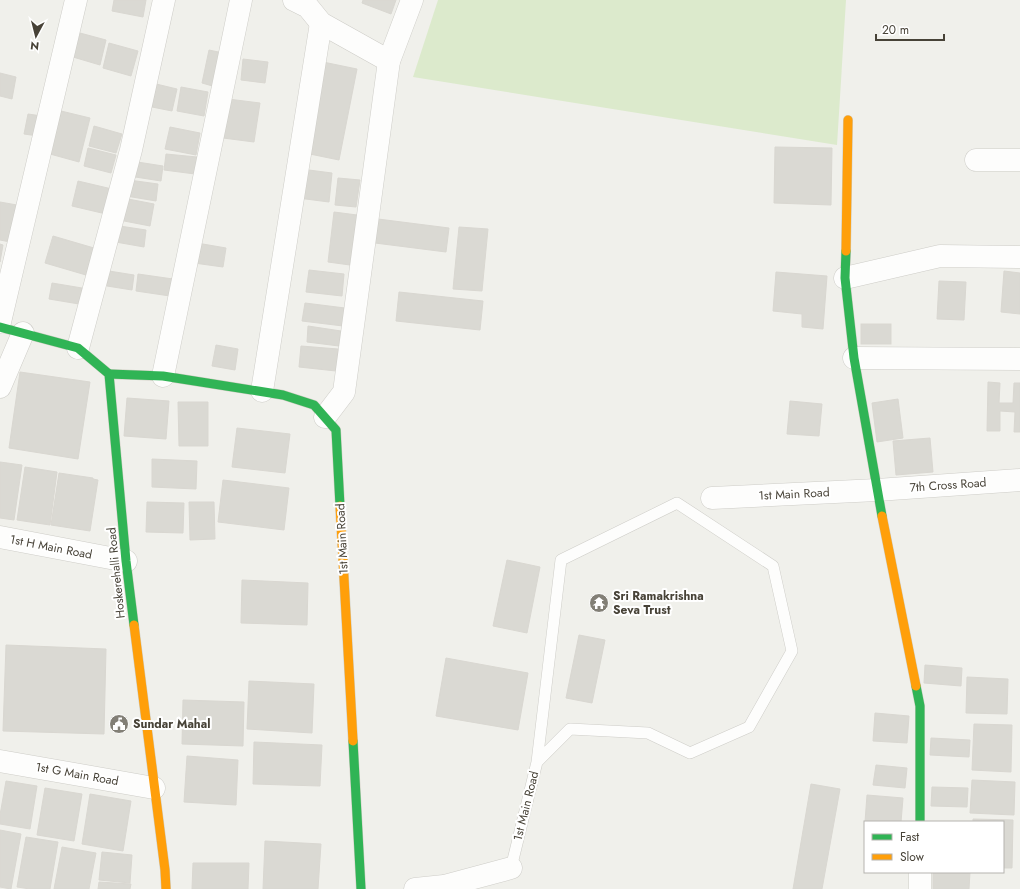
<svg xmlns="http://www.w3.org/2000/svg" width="1020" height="889" font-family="Jost,sans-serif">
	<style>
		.green { fill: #dceacc }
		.building { fill: #dad9d3; stroke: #d9d7d1 }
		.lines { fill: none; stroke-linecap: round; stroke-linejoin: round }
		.lane-casing { stroke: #cecdc8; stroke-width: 12 }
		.street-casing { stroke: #cecdc8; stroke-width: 23 }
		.fast-casing { stroke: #cfcdc2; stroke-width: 10 }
		.slow-casing { stroke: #cfcdc2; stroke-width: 10 }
		.lane { stroke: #fdfdfc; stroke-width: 11 }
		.street { stroke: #fdfdfc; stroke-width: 22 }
		.fast { stroke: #30b455; stroke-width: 9 }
		.slow { stroke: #ff9f0a; stroke-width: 9 }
		.labels { text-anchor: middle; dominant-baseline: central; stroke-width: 4; stroke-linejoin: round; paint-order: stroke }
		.street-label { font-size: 12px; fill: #474237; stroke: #fff }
		.poi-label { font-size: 12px; font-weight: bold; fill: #474237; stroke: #fff; text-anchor: start }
	</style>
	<rect width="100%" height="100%" fill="#f0f0eb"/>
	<polygon class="green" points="438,0 846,0 837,145 413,77"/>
	<g class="building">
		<polygon points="114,0 146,0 143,17 112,11"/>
		<polygon points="363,0 396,0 391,14 362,3"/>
		<polygon points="80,33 106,40 100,65 73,57"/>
		<polygon points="109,43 138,51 131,76 103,68"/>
		<polygon points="209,50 223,53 216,87 202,83"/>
		<polygon points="243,59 268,62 265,83 241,80"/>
		<polygon points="323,62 357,69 339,160 305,153"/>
		<polygon points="0,73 16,77 12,99 0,96"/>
		<polygon points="152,83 177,89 172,111 147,106"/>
		<polygon points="181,87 208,92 204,116 177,111"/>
		<polygon points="228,99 260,103 254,142 223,138"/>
		<polygon points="61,111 90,118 79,162 50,154"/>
		<polygon points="28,114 42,116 38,136 24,134"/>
		<polygon points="94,126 122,134 116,153 89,146"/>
		<polygon points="170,127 200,133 196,155 165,149"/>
		<polygon points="775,147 832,148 831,205 774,203"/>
		<polygon points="88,148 116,155 111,173 84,166"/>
		<polygon points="166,154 197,157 195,174 164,170"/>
		<polygon points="131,161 163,166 161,181 129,176"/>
		<polygon points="301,169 332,173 329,202 298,198"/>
		<polygon points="338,178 360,180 356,207 335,205"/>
		<polygon points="129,180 158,184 156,201 126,196"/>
		<polygon points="78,181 112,189 106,214 72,206"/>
		<polygon points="123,198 154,204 150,226 119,220"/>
		<polygon points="0,202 17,205 10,242 0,240"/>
		<polygon points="334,212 357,215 350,265 328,262"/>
		<polygon points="378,219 449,228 446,252 375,243"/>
		<polygon points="113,225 146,230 144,247 110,241"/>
		<polygon points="459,227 488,229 482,291 453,289"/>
		<polygon points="53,236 94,248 86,275 45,263"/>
		<polygon points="197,243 226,248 223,267 194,263"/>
		<polygon points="0,244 3,245 0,262"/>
		<polygon points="309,270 344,274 342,296 306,292"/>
		<polygon points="109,271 134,275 132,290 107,286"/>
		<polygon points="1004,271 1020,273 1020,314 1001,312"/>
		<polygon points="776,272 827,276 823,329 802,327 802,314 773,311"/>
		<polygon points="138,274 173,279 170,296 136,291"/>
		<polygon points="939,281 966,282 964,320 937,319"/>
		<polygon points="52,283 82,288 79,304 49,299"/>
		<polygon points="399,292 483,301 480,330 396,321"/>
		<polygon points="305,303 345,308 343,326 302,321"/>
		<rect x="861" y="324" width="30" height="20"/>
		<polygon points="308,326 341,331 339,346 307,342"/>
		<polygon points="216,345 238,349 235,370 212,366"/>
		<polygon points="301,346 338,349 336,371 299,367"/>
		<polygon points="20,372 90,382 78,459 9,448"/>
		<polygon points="988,382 1000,383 999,403 1013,403 1014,383 1020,383 1020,432 1014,432 1015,412 1000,411 1000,431 987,431"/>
		<polygon points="127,398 169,401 166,439 124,436"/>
		<polygon points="898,399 903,438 877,442 872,403"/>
		<polygon points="790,401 822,404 819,436 787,434"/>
		<polygon points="178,402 208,402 208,446 179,446"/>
		<polygon points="237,428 290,434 285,473 232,467"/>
		<polygon points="930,438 933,472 896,475 893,441"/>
		<polygon points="152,459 197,461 196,489 152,487"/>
		<polygon points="0,462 22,465 14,520 0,518"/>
		<polygon points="25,467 57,472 50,525 17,520"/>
		<polygon points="59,473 93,478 93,479 98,480 90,531 51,525"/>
		<polygon points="223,480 289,488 284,530 218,522"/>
		<polygon points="147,502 184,503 183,533 146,532"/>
		<polygon points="189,502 214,502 215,539 190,540"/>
		<polygon points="507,560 540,567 527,633 493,626"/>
		<polygon points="242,580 308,583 307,625 241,623"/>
		<polygon points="579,635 605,640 592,703 566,698"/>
		<polygon points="6,645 106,649 104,734 3,731"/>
		<polygon points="446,658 528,673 518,730 436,716"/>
		<polygon points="925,665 962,668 961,686 924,683"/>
		<polygon points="967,677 1008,679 1007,714 966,713"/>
		<polygon points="249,681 314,684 312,733 247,729"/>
		<polygon points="183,700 244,702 243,746 182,744"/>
		<polygon points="875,713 909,716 907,743 873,741"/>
		<polygon points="974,724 1012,725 1011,772 972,770"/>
		<polygon points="931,738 970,740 969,757 930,755"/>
		<polygon points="254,742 322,745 320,786 253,784"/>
		<polygon points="187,756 238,760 236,805 184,802"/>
		<polygon points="876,765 907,768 905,788 873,785"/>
		<polygon points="972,780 1015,782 1014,815 970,813"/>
		<polygon points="6,781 37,786 30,829 0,824 0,815"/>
		<polygon points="811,784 840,789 822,889 793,889"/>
		<polygon points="932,787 968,788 967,807 931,806"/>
		<polygon points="45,788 82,794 74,841 37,835"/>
		<polygon points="90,794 131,801 123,851 82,844"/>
		<polygon points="867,795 903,798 901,822 865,822"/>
		<polygon points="973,819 1013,820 1012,868 1003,868 1003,822 973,822"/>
		<polygon points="0,830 21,834 11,889 0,887"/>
		<polygon points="26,837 58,842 50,889 30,889 17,887"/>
		<polygon points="265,841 321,844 318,889 263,889"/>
		<polygon points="62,847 96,853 89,889 54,889"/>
		<polygon points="102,852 132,855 130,883 99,880"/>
		<polygon points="193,863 249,863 248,889 192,889"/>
		<polygon points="933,872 970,872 969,889 933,889"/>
		<polygon points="99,882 131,884 130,889 98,889"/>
	</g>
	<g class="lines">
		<defs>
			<polyline id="lane" points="511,868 537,762 561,560 677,503 773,566 792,651 749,727 690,753 648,733 570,729 537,762"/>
			<g id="street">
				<polyline points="294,0 308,7 321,23 389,61"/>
				<polyline points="976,160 1020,160"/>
				<polyline points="845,278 940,256 1020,257"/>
				<polyline points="0,322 76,0"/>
				<polyline points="78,348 131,150 164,0"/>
				<polyline points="854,358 1020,359"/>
				<polyline points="163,376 241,0"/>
				<polyline points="0,387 23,333"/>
				<polyline points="262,391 321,23"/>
				<polyline points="325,417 344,392 389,61 412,0"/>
				<polyline points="712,498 877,490 1020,480"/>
				<polyline points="0,537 126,561"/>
				<polyline points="0,761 154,788"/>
				<polyline points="920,872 920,889"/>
				<polyline points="415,889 444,886 511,868"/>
			</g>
			<g id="fast">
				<polyline points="846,251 845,278 854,358 882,516"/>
				<polyline points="0,327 78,348 109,374 126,561 134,625"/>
				<polyline points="109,374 163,376 283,395 314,405 336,430 340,506"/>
				<polyline points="916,686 920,706 920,822"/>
				<polyline points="353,741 361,889"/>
			</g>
			<g id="slow">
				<polyline points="846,251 848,120"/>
				<polyline points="340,506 353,741"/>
				<polyline points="882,516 916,686"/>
				<polyline points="134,625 165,870 166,889"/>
			</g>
		</defs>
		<use href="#lane" class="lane-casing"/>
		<use href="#street" class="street-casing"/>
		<use href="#fast" class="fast-casing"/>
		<use href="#slow" class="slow-casing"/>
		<use href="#lane" class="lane"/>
		<use href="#street" class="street"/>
		<use href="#fast" class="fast"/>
		<use href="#slow" class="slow"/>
	</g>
	<defs>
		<symbol id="temple-disc" viewBox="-11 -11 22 22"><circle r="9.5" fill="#827f76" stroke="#fff"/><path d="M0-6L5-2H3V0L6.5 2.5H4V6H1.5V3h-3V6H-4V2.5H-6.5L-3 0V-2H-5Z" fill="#fff"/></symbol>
		<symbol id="civic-disc" viewBox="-11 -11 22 22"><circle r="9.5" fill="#827f76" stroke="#fff"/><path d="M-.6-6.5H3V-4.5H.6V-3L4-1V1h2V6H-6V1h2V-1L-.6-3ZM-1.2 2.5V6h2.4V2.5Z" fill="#fff"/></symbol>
	</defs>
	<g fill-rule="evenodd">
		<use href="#temple-disc" x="588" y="592" width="22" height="22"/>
		<use href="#civic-disc" x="108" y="713" width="22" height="22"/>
	</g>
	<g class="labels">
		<g class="street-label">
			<text transform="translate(948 485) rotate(-4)">7th Cross Road</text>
			<text transform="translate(794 494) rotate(-3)">1st Main Road</text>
			<text transform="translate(342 539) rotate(-93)">1st Main Road</text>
			<text transform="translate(51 547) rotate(11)">1st H Main Road</text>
			<text transform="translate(116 573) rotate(-96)">Hoskerehalli Road</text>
			<text transform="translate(77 774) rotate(10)">1st G Main Road</text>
			<text transform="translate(526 806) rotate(-76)">1st Main Road</text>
		</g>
		<g class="poi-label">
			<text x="613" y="596">Sri Ramakrishna<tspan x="613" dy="14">Seva Trust</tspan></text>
			<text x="133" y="724">Sundar Mahal</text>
		</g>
	</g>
	<rect x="864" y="821" width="140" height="52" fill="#ffffff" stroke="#b5b3af"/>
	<rect x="872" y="834" width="20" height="6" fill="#30b455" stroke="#b5b3af"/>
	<text x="900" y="841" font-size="12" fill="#474237">Fast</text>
	<rect x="872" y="854" width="20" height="6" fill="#ff9f0a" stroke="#b5b3af"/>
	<text x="900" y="861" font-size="12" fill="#474237">Slow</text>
	<g transform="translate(36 36) rotate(187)" stroke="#ffffff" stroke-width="3" paint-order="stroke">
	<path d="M0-3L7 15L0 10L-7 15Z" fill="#474237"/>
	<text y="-6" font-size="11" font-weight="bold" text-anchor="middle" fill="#474237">N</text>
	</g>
	<path d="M876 34v6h68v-6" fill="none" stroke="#474237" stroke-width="2"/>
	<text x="882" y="34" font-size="12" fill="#474237" stroke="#ffffff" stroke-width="3" paint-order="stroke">20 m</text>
</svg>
